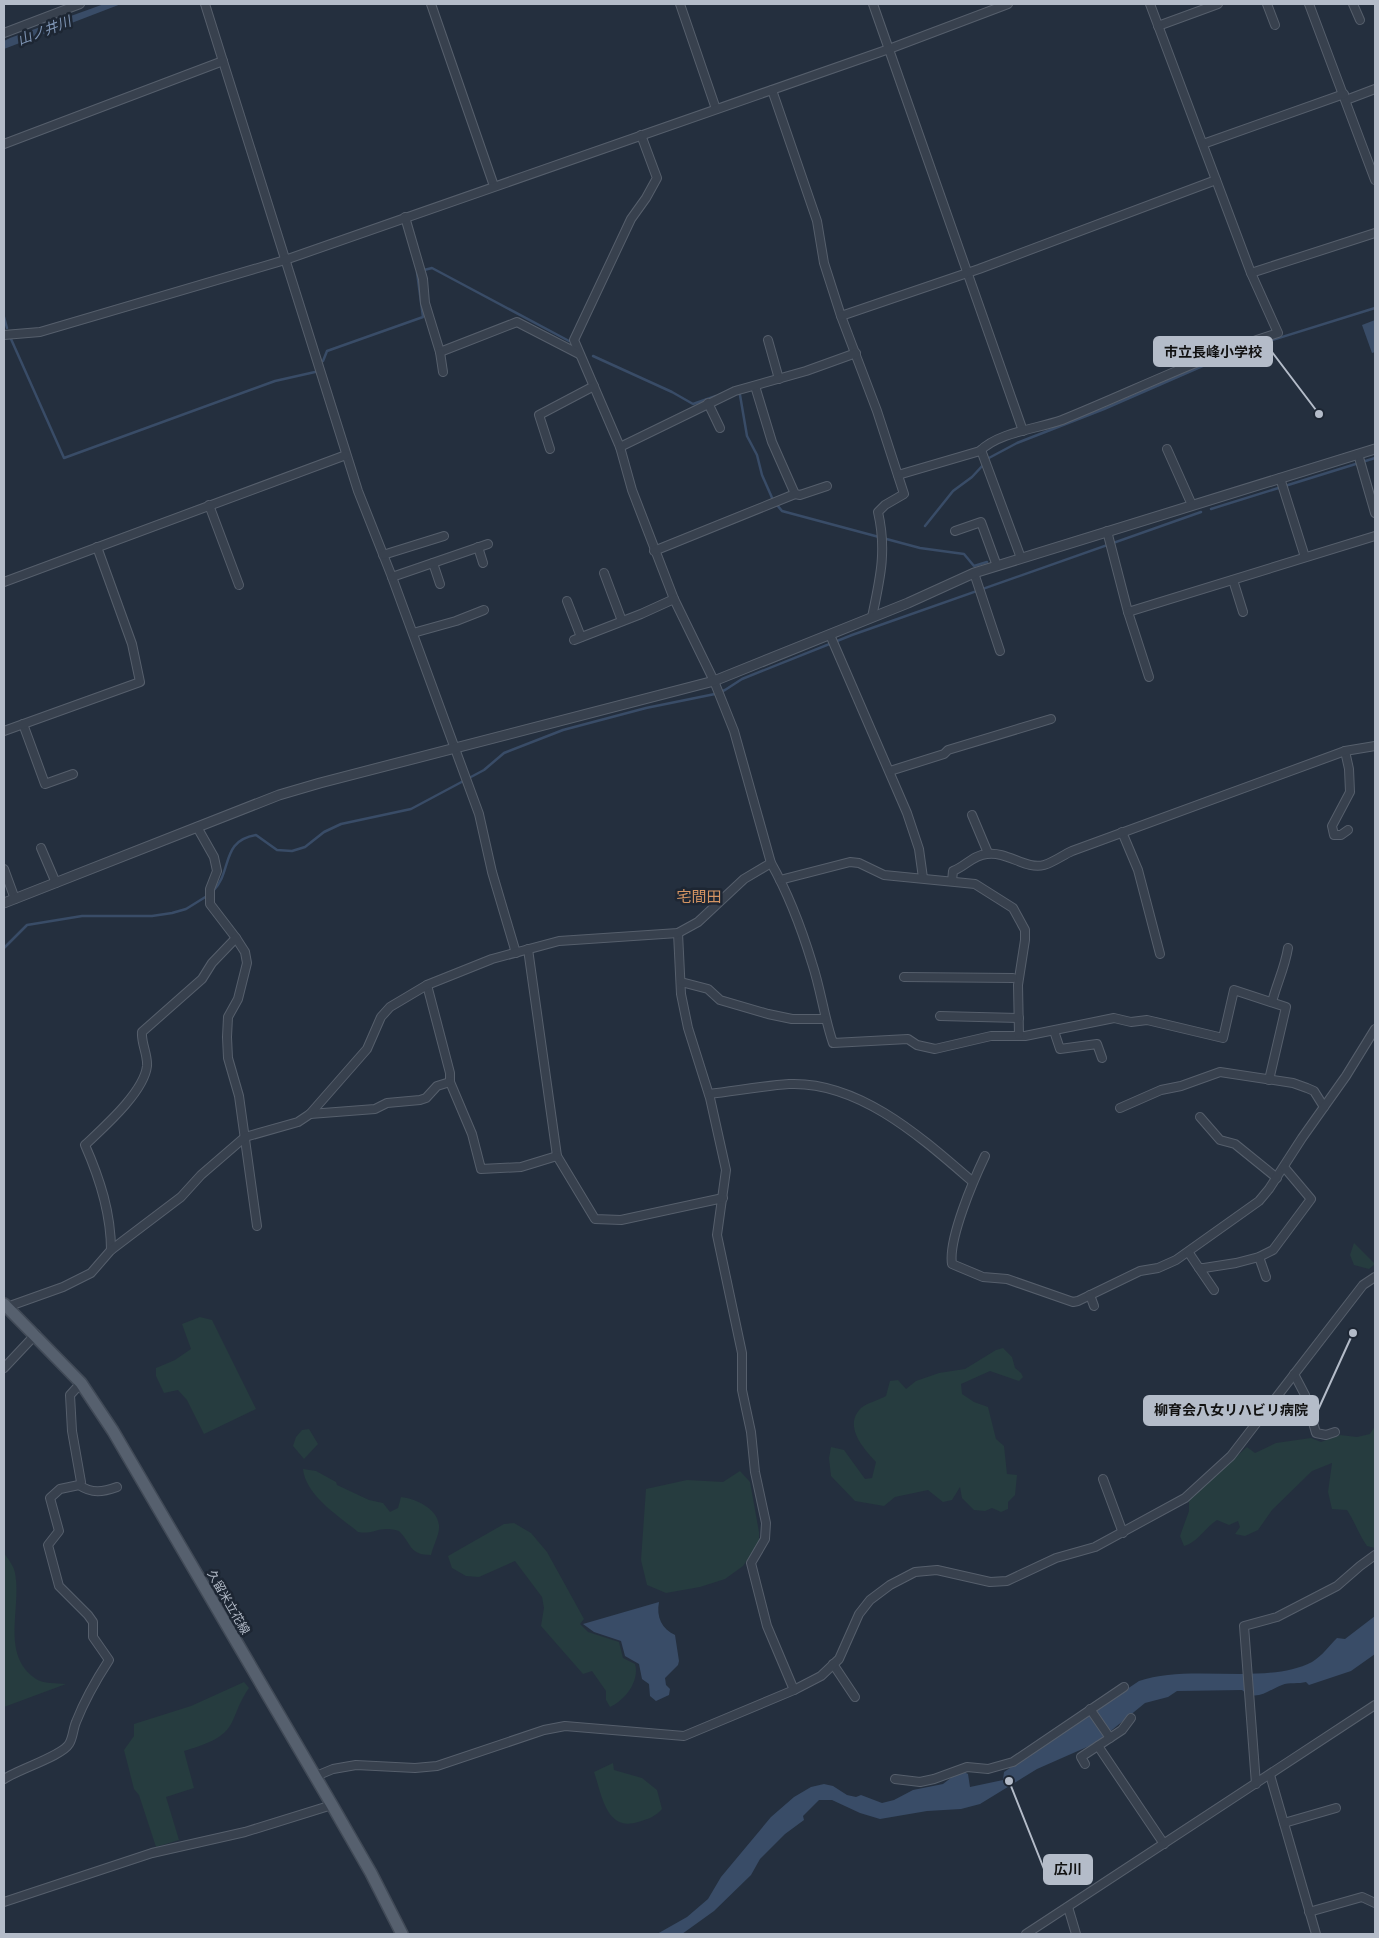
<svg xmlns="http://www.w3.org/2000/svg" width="1379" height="1938" font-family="'Noto Sans','Noto Sans JP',sans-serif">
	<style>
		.green { fill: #263c3f }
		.water { fill: #394c67 }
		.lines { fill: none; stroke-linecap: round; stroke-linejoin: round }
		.stream { stroke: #394c67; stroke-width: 2.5 }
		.minor-casing { stroke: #565f6c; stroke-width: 10 }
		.tertiary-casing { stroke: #565f6c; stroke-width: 11 }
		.primary-casing { stroke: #414a57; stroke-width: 14 }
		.minor { stroke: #38414e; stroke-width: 8 }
		.tertiary { stroke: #38414e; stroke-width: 9 }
		.primary { stroke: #56606e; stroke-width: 11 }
		.labels { text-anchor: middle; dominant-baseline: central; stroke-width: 5; stroke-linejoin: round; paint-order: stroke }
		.street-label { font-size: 12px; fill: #b4bcc9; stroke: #1d2633 }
		.water-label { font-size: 14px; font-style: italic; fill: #7c92b1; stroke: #1d2633 }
		.quarter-label { font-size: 15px; fill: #d59563; stroke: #1d2633 }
		.leader { fill: none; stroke: #b4bcc9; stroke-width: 2 }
		.callout-dot { fill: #b4bcc9; stroke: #1d2633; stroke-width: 2 }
		.callout { fill: #b4bcc9; stroke: #b4bcc9; stroke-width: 2 }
		.callout-label { font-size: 14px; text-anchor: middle; font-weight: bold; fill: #111 }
	</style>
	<rect width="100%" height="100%" fill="#242f3e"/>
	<g class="green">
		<polygon points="1354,1243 1375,1264 1369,1269 1354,1265 1350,1255"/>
		<polygon points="200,1317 212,1320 256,1409 204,1434 187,1400 178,1390 164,1393 156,1376 156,1368 175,1360 191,1349 182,1324"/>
		<path d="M1003 1348 1012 1357 1015 1368 1021 1373 1023 1377 1019 1381 990 1371 961 1384 962 1394 974 1402 988 1407 996 1439 1004 1446 1007 1474 1017 1475 1015 1495 1008 1502V1509L1001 1512 992 1508 985 1511 974 1510 962 1498 960 1487 952 1500 943 1502 928 1490 895 1497 884 1506 855 1501 831 1476 829 1458 831 1447 844 1450 865 1479 872 1478 876 1462C863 1448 843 1426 861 1408 867 1403 879 1400 886 1396L890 1381 898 1380 906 1389 916 1381 939 1373 965 1369 996 1350Z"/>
		<path d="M1375 1426V1548L1367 1546C1359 1535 1355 1522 1347 1510L1332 1509 1328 1492 1332 1463 1312 1471 1272 1510 1258 1530 1245 1536 1235 1534 1240 1527 1238 1521 1229 1525 1217 1520C1205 1528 1198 1542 1184 1546L1180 1536 1189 1511V1499L1247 1447 1255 1453 1276 1443 1311 1438 1321 1442 1340 1435 1357 1437 1370 1434Z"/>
		<polygon points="309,1429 318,1444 304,1459 293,1446 296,1437 302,1430"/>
		<path d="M303 1469 316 1471 336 1482 337 1485 369 1500 383 1503 390 1512 398 1508 401 1497C416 1499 437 1508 439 1525 440 1534 433 1546 431 1555 409 1555 412 1544 399 1531 378 1525 376 1535 358 1532 339 1516 306 1496 303 1469Z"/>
		<polygon points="740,1471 750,1482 759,1532 759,1543 743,1566 725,1579 700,1587 666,1593 647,1585 641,1560 646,1489 687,1480 723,1482"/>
		<path d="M514 1523 531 1533 547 1552 584 1619 580 1624 588 1632 619 1642 623 1658 635 1664C640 1681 625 1700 610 1707L606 1700V1691L592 1671 583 1674 541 1626 544 1608 542 1597 515 1561 479 1577 466 1576 452 1568 448 1556 504 1524Z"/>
		<path d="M4 1553C8 1559 14 1566 15 1573 22 1609 0 1654 36 1679 43 1684 57 1683 66 1684L4 1707Z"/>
		<path d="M244 1682 249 1688C240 1701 239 1707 233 1720 225 1740 202 1745 184 1751L194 1788 166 1797 179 1840 156 1847 139 1795 134 1789 124 1750 134 1736V1724L191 1706Z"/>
		<path d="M613 1763 614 1770 642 1778 657 1790 662 1809C655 1817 648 1819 638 1822 606 1832 602 1795 594 1772Z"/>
	</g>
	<g class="water">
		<polygon points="104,4 121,4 4,49 4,41 10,38"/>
		<polygon points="1375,320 1375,352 1372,353 1362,325"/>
		<path d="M659 1602C656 1617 662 1629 675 1635L679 1661 678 1665 665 1678 666 1685 670 1689 669 1695 656 1701 650 1696 649 1684 642 1679 639 1664 625 1656 621 1641 594 1632 583 1624Z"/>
		<path d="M1375 1616V1654L1351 1671 1309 1685 1306 1682C1299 1684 1289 1682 1282 1685 1268 1690 1256 1703 1242 1690L1177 1691 1168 1697 1145 1703 1096 1743 1037 1769 980 1804 961 1809 927 1811 880 1819 860 1813 832 1800H819L803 1816 804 1820 785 1834 760 1859 751 1875 714 1911 682 1934H657L687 1917 708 1899 721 1877 771 1817 794 1797 811 1787 824 1784 833 1786 847 1795 856 1797 861 1795 882 1803 894 1800 913 1790 943 1784 952 1777 964 1772 968 1774 970 1787 1003 1780 1004 1772 1139 1681C1189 1663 1265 1686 1312 1662 1322 1656 1329 1646 1337 1638L1345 1639Z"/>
	</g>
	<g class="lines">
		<g class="stream">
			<polyline points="424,270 432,268 569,341"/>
			<polyline points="4,317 7,328"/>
			<polyline points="11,339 64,458 275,381 315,372"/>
			<polyline points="1237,351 1375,308"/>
			<polyline points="593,356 672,392 693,404 716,396"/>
			<polyline points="323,361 327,351 423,317 417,272"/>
			<polyline points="740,395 747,436 757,455 762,475 773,500 782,511 920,548 964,554 974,566 987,562"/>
			<polyline points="987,459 1017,443 1104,409 1230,354"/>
			<polyline points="1211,509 1375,458"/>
			<polyline points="925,526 953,491 972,477 984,464"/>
			<path d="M213 891C233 871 220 841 256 835L277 850 292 851 305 847 324 832 341 824 411 809 484 770 504 753 563 730 646 708 715 694 725 690 742 679 852 635 1201 512"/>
			<polyline points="4,948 27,925 82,916 152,916 172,913 186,909 207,896"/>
		</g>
		<defs>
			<g id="minor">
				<polyline points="205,4 358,491 392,577 479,814 492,872 516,953"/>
				<polyline points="431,4 494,186"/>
				<polyline points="680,4 716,109"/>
				<polyline points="873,4 1023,431"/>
				<polyline points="1267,4 1275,25"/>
				<polyline points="1309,4 1375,180"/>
				<polyline points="1353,4 1360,20"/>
				<polyline points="1158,26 1218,4"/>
				<polyline points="4,33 80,4"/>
				<path d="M772 90 817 221 824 263 841 316 877 411 904 494 885 505 878 512C887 551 880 579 872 617"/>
				<polyline points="1346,100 1375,89"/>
				<path d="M641 135 657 178 646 198 631 219 574 340 620 447 632 490 674 599 714 681 734 731 771 863C788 893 802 930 812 963 821 990 824 1017 833 1043L908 1039 917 1045 935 1049 991 1036H1025L1114 1018 1131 1022 1147 1020 1223 1038 1234 990 1286 1007 1269 1080"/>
				<polyline points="4,144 223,61"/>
				<polyline points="1203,144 1344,94"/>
				<polyline points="405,217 423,279 425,303 440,352 517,322 579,354"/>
				<polyline points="1251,273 1375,233"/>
				<polyline points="841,316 979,269 1216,180"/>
				<polyline points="4,335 40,332 285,260 889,49 1008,4"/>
				<polyline points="768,340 779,379"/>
				<polyline points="440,352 443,372"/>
				<polyline points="755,386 772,442 795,494 800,495 827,486"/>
				<polyline points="708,403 720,428"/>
				<polyline points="620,447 735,391 806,371 856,353"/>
				<polyline points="550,449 539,415 594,386"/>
				<polyline points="1167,449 1192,505"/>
				<polyline points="981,450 1021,558"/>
				<polyline points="1358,454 1375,513"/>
				<path d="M898 475 980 451C999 432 1037 429 1062 420 1134 391 1203 356 1278 333L1251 273 1150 4"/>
				<polyline points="1280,478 1305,557"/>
				<polyline points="209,505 239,585"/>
				<polyline points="955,531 981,522 997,566"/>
				<polyline points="1107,531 1128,612 1149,677"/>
				<polyline points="478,547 483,563"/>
				<polyline points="654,551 795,494"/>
				<polyline points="383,555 444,536"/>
				<polyline points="433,563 440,584"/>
				<polyline points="604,573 622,621"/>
				<polyline points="974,573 1000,651"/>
				<polyline points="392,577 488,544"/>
				<polyline points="1233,580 1243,612"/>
				<polyline points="4,582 346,455"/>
				<polyline points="567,601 581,637"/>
				<polyline points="1128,612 1375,536"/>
				<polyline points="413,633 456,621 484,610"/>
				<polyline points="830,635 907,813 919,849 923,878"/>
				<polyline points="574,640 641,614 674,599"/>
				<polyline points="23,724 45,784 73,774"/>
				<polyline points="4,731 140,682 132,644 97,547"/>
				<polyline points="1345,751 1349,769 1350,792 1332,826 1334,835 1341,835 1348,830"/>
				<polyline points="890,771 944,754 948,750 1051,719"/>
				<polyline points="972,815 988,853"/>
				<polyline points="197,827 214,857 217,871 210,889 210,904 236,938 245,952 247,963 238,999 228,1017 227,1037 228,1058 239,1096 257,1226"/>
				<polyline points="1122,832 1138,870 1160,954"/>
				<polyline points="41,848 56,883"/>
				<polyline points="4,869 15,899"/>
				<polyline points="780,880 850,862 859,863 884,875 975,884 1013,908 1025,930 1025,940 1018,985 1019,1035"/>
				<path d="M952 881 953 871C966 866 973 855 987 854 1007 851 1026 870 1044 865 1054 862 1063 855 1072 851L1345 751 1375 746"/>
				<polyline points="678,933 681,994 688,1028 710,1098 726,1170 717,1235 742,1353 742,1390 751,1432 755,1472 766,1523 765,1539 751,1563 767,1626 794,1690"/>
				<polyline points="528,949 557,1156 595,1219 621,1220 723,1198"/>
				<polyline points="904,977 1013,978"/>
				<polyline points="681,982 708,989 720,1000 768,1014 792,1019 825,1019"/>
				<polyline points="427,985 450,1073 450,1082 472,1134 481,1169 521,1167 557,1156"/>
				<path d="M1272 1002C1277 983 1285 967 1288 948"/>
				<polyline points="940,1016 1019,1018"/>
				<polyline points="1054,1031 1060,1049 1097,1044 1102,1058"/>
				<path d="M709 1094C735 1091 762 1086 789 1084 860 1081 923 1139 973 1182"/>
				<polyline points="1120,1108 1161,1090 1181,1086 1220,1072 1293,1083 1307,1088 1314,1091 1324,1107"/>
				<polyline points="310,1114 375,1109 387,1103 420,1100 426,1098 437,1086 450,1082"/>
				<polyline points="1200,1117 1220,1140 1235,1144 1277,1178"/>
				<path d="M985 1156C974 1179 948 1239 952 1264L983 1277 1007 1279 1073 1302 1078 1301 1140 1271 1158 1268 1176 1260 1259 1201 1269 1189 1302 1138 1346 1076 1375 1029"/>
				<path d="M111 1250C111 1213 100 1179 85 1145 104 1127 144 1092 147 1066 148 1055 141 1043 142 1032L202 979 212 963 236 938"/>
				<polyline points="1189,1253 1199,1268 1204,1268 1236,1263 1259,1257 1273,1250 1311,1199 1284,1167"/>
				<polyline points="1259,1257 1266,1277"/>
				<polyline points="1199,1268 1214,1290"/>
				<polyline points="1090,1295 1094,1306"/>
				<polyline points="7,1307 63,1287 91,1273 111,1250 181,1197 201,1175 245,1137 298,1122 310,1114 367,1049 381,1017 390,1007 427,985 492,959 559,941 678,933 698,922 744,879 771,863"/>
				<polyline points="4,1368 36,1334"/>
				<polyline points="1294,1374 1305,1395 1316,1433 1326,1435 1335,1432"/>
				<polyline points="1103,1479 1123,1533"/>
				<path d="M79 1485C92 1494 103 1492 117 1487"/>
				<polyline points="833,1664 855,1697"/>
				<polyline points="1090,1709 1110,1738"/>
				<polyline points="1098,1746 1164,1844"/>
				<polyline points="1085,1764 1081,1757 1122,1730 1131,1718"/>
				<polyline points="1270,1775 1316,1934"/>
				<polyline points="316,1776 333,1769 356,1765 415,1768 437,1766 544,1730 565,1726 684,1736 794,1690 821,1676 839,1659 859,1614 870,1600 890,1585 915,1572 937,1570 990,1582 1007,1581 1056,1558 1095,1547 1185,1498 1231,1456 1363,1285 1375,1277"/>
				<path d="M4 1779C19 1769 62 1756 69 1744 73 1738 73 1729 76 1722 85 1699 96 1680 109 1660L93 1637V1622L88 1615 59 1586 48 1545 59 1531 50 1498 60 1489 79 1485 81 1482 72 1431 70 1395 81 1383"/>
				<polyline points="895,1779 920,1782 934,1779 967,1767 988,1769 1013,1762 1124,1687"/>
				<polyline points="1256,1784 1244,1626 1277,1617 1337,1586 1360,1566 1375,1555"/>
				<polyline points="1284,1823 1336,1808"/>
				<polyline points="4,1902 152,1853 245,1832 332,1805"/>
				<polyline points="1068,1907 1076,1934"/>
				<polyline points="1309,1912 1362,1897 1375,1903"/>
				<polyline points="1026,1934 1375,1705"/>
			</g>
			<polyline id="tertiary" points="4,903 279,795 320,783 714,681 908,603 974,573 1375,449"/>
			<polyline id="primary" points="4,1304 81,1383 113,1431 332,1805 371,1873 402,1934"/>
		</defs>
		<use href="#minor" class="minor-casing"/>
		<use href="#tertiary" class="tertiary-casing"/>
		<use href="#primary" class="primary-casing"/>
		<use href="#minor" class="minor"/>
		<use href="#tertiary" class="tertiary"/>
		<use href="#primary" class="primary"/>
	</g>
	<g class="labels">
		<g class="street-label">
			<text transform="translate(229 1602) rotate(60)">久留米立花線</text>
		</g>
		<g class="water-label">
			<text transform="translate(44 30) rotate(-21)">山ノ井川</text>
		</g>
		<g class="quarter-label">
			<text x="699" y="896">宅間田</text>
		</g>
	</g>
	<path class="leader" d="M1319 414L1272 352M1353 1333L1318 1410M1009 1781L1044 1869"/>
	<g class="callout-dot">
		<circle cx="1319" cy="414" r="5"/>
		<circle cx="1353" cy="1333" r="5"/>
		<circle cx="1009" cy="1781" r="5"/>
	</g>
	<g class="callout">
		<rect x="1154" y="337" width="118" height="29" rx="5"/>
		<rect x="1144" y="1396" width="174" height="29" rx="5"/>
		<rect x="1044" y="1855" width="48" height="29" rx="5"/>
	</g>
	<g class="callout-label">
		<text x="1213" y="357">市立長峰小学校</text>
		<text x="1231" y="1415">柳育会八女リハビリ病院</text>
		<text x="1068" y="1874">広川</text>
	</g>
	<rect width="1379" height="1938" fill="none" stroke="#b4bcc9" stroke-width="10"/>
</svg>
